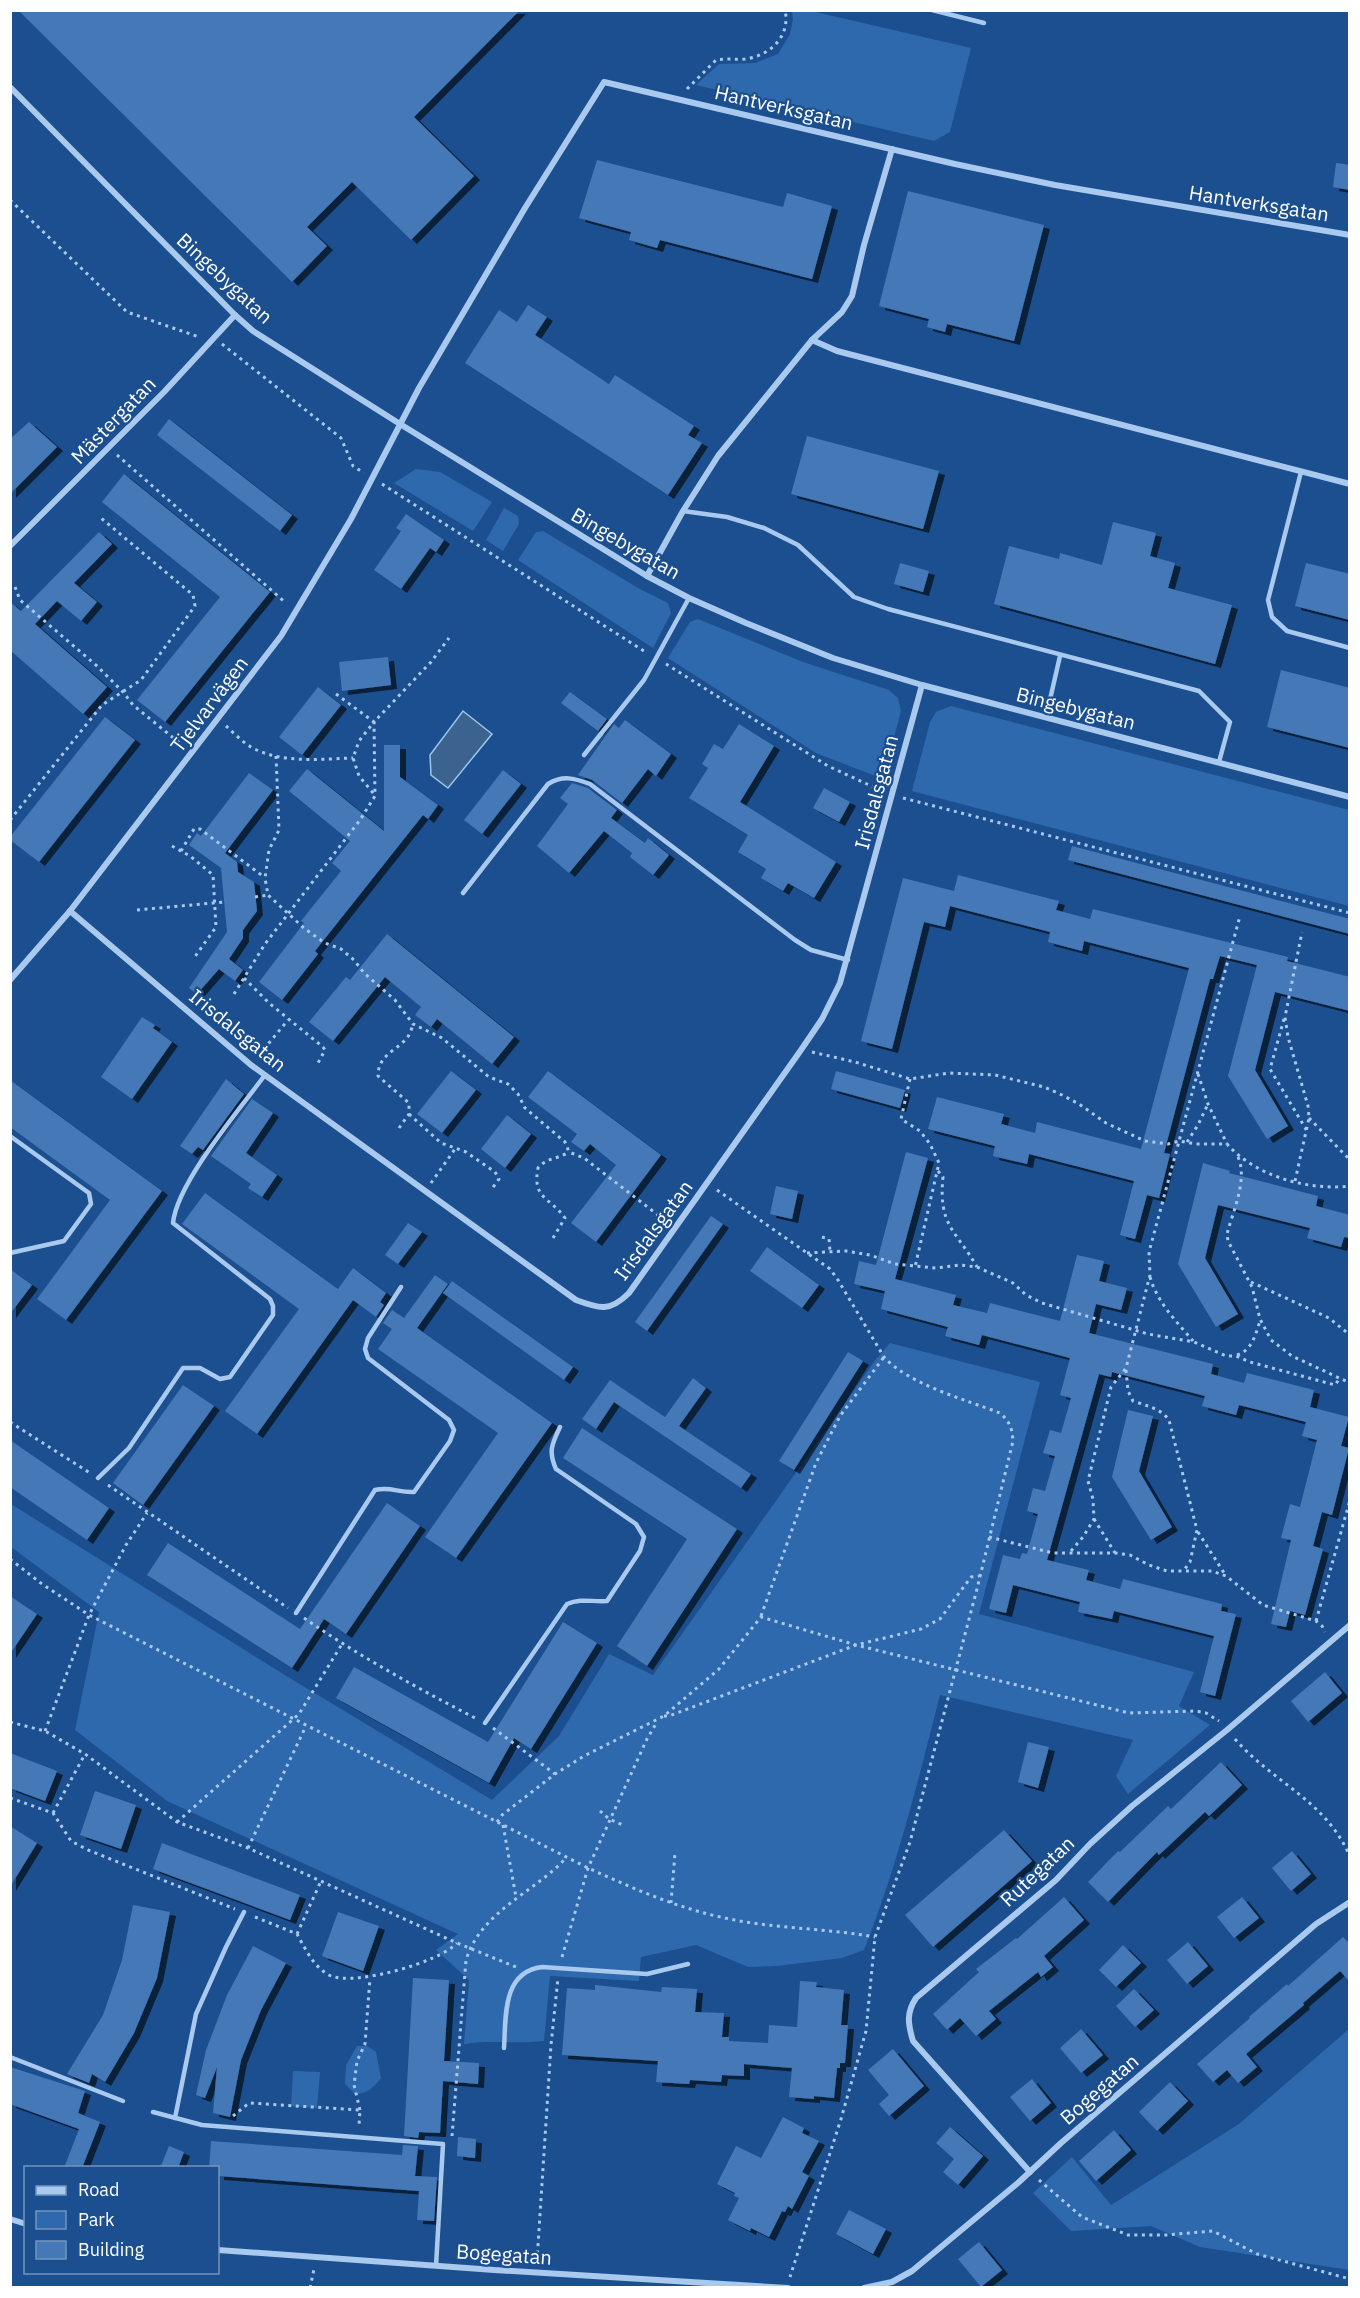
<svg xmlns="http://www.w3.org/2000/svg" width="1360" height="2298" font-family="'IBM Plex Sans',sans-serif">
	<style>
		.green { fill: #2e69ad }
		.water { fill: #3c6290; stroke: #9cc4f0; stroke-width: 1.5 }
		.building { fill: #4478b7; filter: url(#shadow) }
		.lines { fill: none; stroke-linecap: round; stroke-linejoin: round }
		.path { stroke: #a9c9ee; stroke-width: 3; stroke-dasharray: 3 4.5; stroke-linecap: butt }
		.service { stroke: #a9c9ee; stroke-width: 4.5 }
		.minor { stroke: #a9c9ee; stroke-width: 6 }
		.labels { text-anchor: middle; dominant-baseline: central; stroke-width: 4.5; stroke-linejoin: round; paint-order: stroke }
		.street-label { font-size: 20px; fill: #fff; stroke: #1b4f8f }
	</style>
	<defs>
		<filter id="shadow"><feDropShadow dx="6" dy="4" stdDeviation="0" flood-color="#0009"/></filter>
	</defs>
	<rect width="100%" height="100%" fill="#1b4f8f"/>
	<g class="green">
		<polygon points="792,11 811,11 971,48 950,132 934,141 696,85 719,64 755,63 778,54 790,34 793,19"/>
		<polygon points="416,469 440,472 492,502 473,531 394,483"/>
		<polygon points="504,508 518,516 519,524 503,551 486,540"/>
		<polygon points="543,531 638,588 668,603 671,613 653,648 518,560 536,532"/>
		<polygon points="698,619 803,662 889,690 898,698 901,711 883,779 816,753 668,658 690,622"/>
		<polygon points="951,706 1349,810 1349,906 912,791 930,722 936,712"/>
		<path d="M890 1343 1040 1382 979 1614 1194 1672 1179 1706 1210 1725 1128 1794 1116 1776 1133 1740 940 1695C918 1781 897 1867 864 1950L842 1958 777 1966 748 1967 696 1945 641 1957 639 1981 550 1976 544 2041C517 2044 491 2040 464 2044L469 1980 436 1950 458 1934 167 1801 75 1730 99 1612 11 1547V1504L288 1677 492 1800 559 1736 609 1654 653 1675 874 1362Z"/>
		<polygon points="1349,2029 1349,2270 1200,2247 1151,2226 1071,2231 1033,2193 1072,2157 1111,2205 1239,2124"/>
		<path d="M357 2046H367L376 2052 381 2078C374 2087 367 2094 355 2094L345 2084 346 2065Z"/>
		<polygon points="293,2071 320,2072 317,2108 291,2106"/>
	</g>
	<polygon class="water" points="463,711 492,734 448,788 431,775 430,755"/>
	<g class="building">
		<polygon points="18,10 520,10 414,117 474,176 411,240 352,182 307,227 327,246 292,282"/>
		<polygon points="597,160 783,207 787,193 832,206 812,279 660,240 657,248 629,240 631,232 579,218"/>
		<polygon points="1336,163 1350,165 1350,190 1333,187"/>
		<polygon points="908,191 1044,225 1014,341 947,324 945,332 927,327 929,319 879,306"/>
		<polygon points="528,305 547,317 535,335 609,384 615,375 694,426 688,435 702,443 668,495 465,363 499,310 517,322"/>
		<polygon points="169,419 292,515 280,531 157,435"/>
		<polygon points="29,422 57,447 10,494 10,439"/>
		<polygon points="807,436 939,471 923,529 791,494"/>
		<polygon points="124,474 270,592 165,722 137,700 220,597 102,502"/>
		<polygon points="406,514 444,540 436,552 430,548 401,589 374,570 401,531 396,528"/>
		<polygon points="1113,522 1156,533 1150,556 1175,563 1168,588 1232,605 1215,664 994,604 1009,546 1059,559 1060,553 1102,565"/>
		<polygon points="99,532 112,544 74,583 97,602 81,621 57,601 35,624 107,687 83,714 10,650 10,602 21,611"/>
		<polygon points="900,563 929,571 923,592 894,584"/>
		<polygon points="1306,563 1350,574 1350,620 1295,606"/>
		<polygon points="388,657 391,685 342,691 339,662"/>
		<polygon points="1281,670 1350,688 1350,748 1267,727"/>
		<polygon points="318,687 341,705 302,755 279,737"/>
		<polygon points="570,692 607,719 598,731 561,703"/>
		<polygon points="105,717 135,740 39,862 10,840 10,837"/>
		<polygon points="625,720 671,754 656,776 648,769 622,803 592,780 578,775 614,724 619,728"/>
		<polygon points="739,724 774,746 740,802 836,862 814,898 788,883 783,891 761,878 766,869 738,852 748,835 689,798 708,768 702,764 714,744 723,749"/>
		<polygon points="384,745 400,745 400,777 438,805 428,819 423,815 315,951 318,954 282,1000 259,982 304,923 301,921 341,871 332,863 350,841 289,791 307,769 384,831"/>
		<polygon points="503,770 521,784 482,834 464,820"/>
		<polygon points="249,773 273,790 225,853 237,862 238,872 254,882 257,911 243,930 243,938 229,959 243,970 235,981 219,969 197,994 189,988 227,932 221,868 189,845 197,833 201,836"/>
		<polygon points="572,783 588,788 617,810 611,818 645,843 648,838 669,855 653,875 630,857 632,853 604,831 569,873 537,846 568,804 560,798"/>
		<polygon points="824,788 850,802 839,822 813,808"/>
		<polygon points="1072,846 1350,919 1350,934 1068,860"/>
		<polygon points="958,875 1059,901 1056,910 1090,919 1093,909 1288,957 1287,961 1350,977 1350,1011 1275,992 1255,1070 1288,1126 1267,1139 1228,1076 1257,965 1220,956 1213,979 1210,979 1164,1153 1170,1154 1159,1198 1147,1195 1135,1239 1120,1235 1134,1181 1029,1154 1027,1164 993,1156 995,1146 928,1129 937,1097 1004,1114 1001,1124 1035,1133 1037,1122 1141,1149 1189,968 1084,941 1082,951 1048,942 1050,932 950,906 945,927 924,922 892,1049 861,1041 903,878 954,891"/>
		<polygon points="387,934 514,1037 492,1064 437,1019 431,1027 415,1015 421,1007 385,977 333,1041 309,1022 346,977 350,980"/>
		<polygon points="142,1017 155,1025 153,1028 172,1042 132,1099 101,1077"/>
		<polygon points="451,1071 476,1090 442,1133 417,1114"/>
		<polygon points="548,1071 661,1155 596,1242 571,1223 616,1165 590,1144 584,1151 571,1142 577,1134 528,1097"/>
		<polygon points="836,1071 905,1090 900,1108 831,1089"/>
		<polygon points="226,1079 244,1094 203,1150 198,1147 192,1154 180,1146"/>
		<polygon points="10,1080 162,1191 66,1320 37,1299 110,1200 10,1127"/>
		<polygon points="252,1099 273,1113 246,1153 277,1175 262,1197 248,1188 251,1184 211,1156"/>
		<polygon points="507,1115 531,1134 505,1168 481,1149"/>
		<polygon points="906,1152 928,1158 895,1279 956,1295 953,1305 987,1313 990,1303 1060,1321 1077,1255 1104,1261 1099,1281 1127,1288 1121,1310 1096,1304 1089,1333 1213,1364 1211,1374 1244,1383 1247,1373 1314,1390 1310,1407 1349,1417 1341,1446 1349,1448 1332,1515 1322,1512 1313,1546 1323,1549 1305,1615 1290,1611 1286,1627 1271,1624 1291,1540 1281,1538 1290,1504 1300,1507 1317,1440 1302,1436 1306,1422 1239,1405 1236,1415 1202,1406 1205,1396 1112,1372 1111,1377 1099,1374 1047,1560 1089,1570 1086,1580 1120,1589 1123,1579 1222,1604 1221,1611 1236,1614 1215,1696 1200,1692 1214,1636 1114,1611 1112,1619 1078,1612 1080,1602 1013,1585 1006,1613 989,1609 1003,1555 1020,1559 1022,1553 1027,1554 1038,1514 1027,1511 1033,1488 1045,1491 1055,1456 1043,1453 1050,1430 1061,1433 1071,1398 1060,1395 1070,1358 982,1335 979,1345 945,1336 948,1327 881,1309 885,1291 854,1284 859,1261 876,1265"/>
		<polygon points="1203,1163 1230,1171 1229,1173 1318,1196 1316,1206 1350,1215 1350,1238 1344,1237 1341,1247 1307,1238 1310,1228 1218,1205 1205,1258 1238,1314 1216,1327 1178,1264"/>
		<polygon points="776,1186 798,1191 792,1219 770,1214"/>
		<polygon points="205,1193 338,1289 353,1268 386,1293 380,1302 384,1305 376,1317 353,1300 257,1434 225,1411 299,1309 182,1224"/>
		<polygon points="711,1216 723,1224 647,1331 635,1322"/>
		<polygon points="408,1223 422,1232 398,1264 385,1255"/>
		<polygon points="767,1247 819,1285 802,1308 750,1271"/>
		<polygon points="10,1269 32,1285 10,1314"/>
		<polygon points="435,1275 448,1284 417,1328 552,1423 456,1558 425,1537 498,1433 378,1349 392,1329 383,1323 392,1310 404,1318"/>
		<polygon points="452,1281 573,1367 564,1380 443,1293"/>
		<polygon points="848,1352 863,1361 794,1470 779,1461"/>
		<polygon points="693,1378 706,1388 679,1426 751,1474 741,1488 614,1402 596,1429 582,1419 610,1380 665,1417"/>
		<polygon points="183,1385 214,1406 143,1505 113,1483"/>
		<polygon points="1128,1410 1153,1416 1139,1471 1172,1527 1151,1540 1112,1477"/>
		<polygon points="582,1428 737,1529 647,1666 617,1646 687,1539 563,1458"/>
		<polygon points="10,1440 109,1508 87,1540 10,1487"/>
		<polygon points="387,1503 420,1526 346,1634 324,1619 292,1668 147,1575 168,1543 300,1629"/>
		<polygon points="10,1596 37,1614 10,1654"/>
		<polygon points="563,1622 597,1643 531,1749 514,1738 489,1783 336,1698 354,1667 488,1742"/>
		<polygon points="1325,1672 1342,1693 1308,1722 1291,1701"/>
		<polygon points="1028,1742 1049,1747 1038,1788 1018,1782"/>
		<polygon points="10,1753 57,1771 45,1801 10,1788"/>
		<polygon points="1221,1762 1242,1785 1209,1816 1205,1812 1159,1855 1157,1852 1108,1902 1088,1882 1118,1851 1120,1852 1168,1806 1171,1809"/>
		<polygon points="95,1791 136,1805 121,1849 80,1835"/>
		<polygon points="10,1826 37,1843 10,1887"/>
		<polygon points="1004,1830 1032,1861 933,1947 905,1915"/>
		<polygon points="162,1843 300,1895 290,1920 153,1869"/>
		<polygon points="1292,1851 1311,1874 1291,1891 1272,1868"/>
		<polygon points="1064,1897 1084,1920 1044,1956 1053,1967 1041,1977 1038,1972 989,2011 996,2019 976,2036 960,2018 947,2030 933,2014 979,1972 976,1969 1016,1938 1017,1939"/>
		<polygon points="1242,1897 1259,1918 1234,1938 1217,1917"/>
		<polygon points="133,1905 170,1912 157,1978 134,2033 105,2082 92,2074 89,2083 67,2074 103,2015 122,1960"/>
		<polygon points="338,1912 379,1926 363,1971 322,1956"/>
		<polygon points="1343,1937 1350,1944 1350,1982 1340,1971 1303,2003 1304,2005 1246,2054 1257,2067 1238,2083 1227,2070 1213,2082 1197,2064 1250,2018 1249,2017 1287,1984 1288,1986"/>
		<polygon points="1188,1942 1208,1966 1187,1984 1167,1960"/>
		<polygon points="1123,1945 1141,1963 1116,1987 1099,1970"/>
		<polygon points="253,1946 286,1963 261,2010 241,2060 230,2117 213,2113 217,2067 205,2098 196,2095 206,2050 227,1995"/>
		<polygon points="413,1978 449,1980 444,2061 479,2063 478,2084 443,2081 440,2133 419,2132 418,2138 404,2136"/>
		<polygon points="800,1981 817,1982 816,1987 844,1990 841,2025 848,2025 845,2063 840,2063 840,2068 837,2068 834,2098 814,2096 814,2099 789,2097 792,2068 744,2064 744,2076 722,2075 721,2082 690,2080 689,2084 656,2082 658,2061 562,2055 567,1988 595,1990 595,1985 661,1992 662,1987 697,1989 695,2012 724,2013 722,2037 729,2037 729,2041 768,2043 769,2025 797,2027"/>
		<polygon points="1134,1989 1154,2010 1135,2027 1116,2006"/>
		<polygon points="1081,2029 1103,2055 1081,2073 1060,2048"/>
		<polygon points="893,2049 924,2086 889,2116 879,2104 889,2095 868,2070"/>
		<polygon points="10,2067 85,2091 78,2113 100,2122 82,2168 64,2168 79,2129 10,2104"/>
		<polygon points="1032,2079 1051,2103 1030,2121 1010,2097"/>
		<polygon points="1170,2082 1188,2101 1157,2131 1139,2112"/>
		<polygon points="783,2117 804,2128 802,2133 819,2141 802,2172 809,2176 792,2209 788,2206 785,2212 782,2211 769,2237 751,2228 750,2231 728,2220 739,2198 734,2196 735,2193 717,2184 736,2146 761,2158"/>
		<polygon points="950,2127 983,2156 958,2185 943,2172 954,2159 936,2143"/>
		<polygon points="1114,2130 1131,2150 1096,2181 1079,2161"/>
		<polygon points="458,2137 476,2139 475,2158 457,2156"/>
		<polygon points="211,2141 402,2155 403,2145 418,2146 415,2176 437,2177 434,2221 417,2220 419,2191 218,2176 218,2168 209,2168"/>
		<polygon points="169,2146 184,2152 178,2168 160,2168"/>
		<polygon points="849,2210 886,2229 873,2254 836,2234"/>
		<polygon points="979,2242 1002,2270 981,2287 958,2259"/>
	</g>
	<g class="lines">
		<g class="path">
			<path d="M687 89 716 60C726 58 735 60 745 59 769 56 791 37 785 10"/>
			<polyline points="10,200 127,312 199,337"/>
			<polyline points="222,344 341,438 353,466 364,473"/>
			<polyline points="117,455 286,603"/>
			<polyline points="382,484 647,653"/>
			<polyline points="15,587 20,600 97,666 123,692 133,705 182,745"/>
			<polyline points="666,664 828,766 882,791"/>
			<polyline points="336,694 374,722 359,741 353,758 359,776 374,794"/>
			<path d="M226 726C234 733 242 742 251 747 281 764 320 759 353 758"/>
			<polyline points="276,756 279,830 269,850 265,878 268,895 305,929 325,943 341,949 354,960 364,973 395,1000 413,1024 442,1038 489,1077 508,1084 518,1094 525,1108 565,1142 569,1152 584,1158 667,1222"/>
			<polyline points="903,798 1350,913"/>
			<polyline points="10,820 102,705 141,680 195,606 193,595 101,518"/>
			<polyline points="172,846 190,856 213,875 216,927 194,958"/>
			<polyline points="181,851 194,829 200,829 264,877"/>
			<polyline points="255,897 268,895"/>
			<polyline points="137,910 224,902"/>
			<polyline points="244,978 269,1003 323,1047 325,1050 318,1063"/>
			<polyline points="234,994 265,944 360,820 375,796 374,722 431,662 449,638"/>
			<polyline points="1284,1019 1270,1069 1307,1131"/>
			<path d="M812 1052 855 1062 910 1079 949 1073 995 1075 1044 1087 1062 1095 1079 1104 1106 1123 1145 1141 1168 1144 1179 1141 1196 1144H1227C1255 1176 1308 1191 1350 1186"/>
			<polyline points="259,1055 288,1020"/>
			<polyline points="1198,1074 1208,1104 1227,1144"/>
			<polyline points="910,1079 901,1119 920,1131 930,1144 939,1163 915,1267"/>
			<polyline points="409,1114 441,1143 466,1152 495,1172 499,1179 491,1190"/>
			<polyline points="1309,1118 1350,1160"/>
			<path d="M399 1128 409 1114V1103L378 1076C378 1055 396 1051 407 1038 410 1034 412 1028 413 1024"/>
			<polyline points="1187,1142 1198,1125 1208,1104"/>
			<path d="M1238 1157C1248 1179 1233 1211 1227 1234L1228 1241 1252 1287 1260 1319 1271 1340 1292 1356 1350 1383"/>
			<path d="M938 1171 943 1177C938 1226 956 1230 977 1267"/>
			<polyline points="1295,1181 1309,1118 1308,1106 1288,1037 1285,1017 1302,932"/>
			<polyline points="431,1183 455,1149"/>
			<path d="M717 1190 830 1269 838 1280 884 1357C908 1384 966 1400 1000 1413 1010 1422 1012 1428 1013 1441L977 1589 910 1842 875 1937 866 2031 841 2119 790 2277"/>
			<polyline points="822,1237 829,1239 830,1251"/>
			<path d="M553 1238 565 1218C550 1197 532 1199 538 1168 546 1158 558 1159 569 1152"/>
			<polyline points="807,1253 846,1251 870,1255 895,1264 936,1268 960,1265 977,1267 1013,1283 1026,1295 1042,1303 1148,1334 1194,1342 1226,1356 1236,1356 1250,1362 1335,1385 1340,1378"/>
			<path d="M1150 1277C1157 1302 1176 1321 1193 1341"/>
			<polyline points="1251,1282 1329,1318 1350,1335"/>
			<path d="M1237 1355C1252 1350 1255 1336 1260 1321"/>
			<path d="M1126 1370 1128 1391 1133 1401C1147 1406 1160 1408 1169 1420L1197 1530 1190 1562 1184 1570"/>
			<polyline points="10,1422 90,1473"/>
			<polyline points="108,1485 288,1608"/>
			<polyline points="1094,1519 1115,1553"/>
			<polyline points="1198,1532 1226,1576"/>
			<polyline points="989,1537 1053,1553 1115,1553 1130,1555 1149,1565 1167,1571 1212,1571 1226,1576 1263,1605 1316,1621 1322,1626 1325,1632"/>
			<polyline points="1071,1551 1083,1537 1094,1519 1093,1499 1088,1481 1111,1387 1126,1368 1150,1275 1149,1252 1240,916"/>
			<path d="M10 1559 42 1584 89 1615 588 1868C632 1888 677 1908 725 1918 775 1929 825 1928 875 1937"/>
			<polyline points="761,1616 816,1463 840,1416 884,1357"/>
			<path d="M304 1618C359 1656 417 1688 477 1719"/>
			<polyline points="1316,1621 1350,1500"/>
			<polyline points="664,1716 669,1716 856,1645 921,1629 940,1619 971,1577 979,1576"/>
			<polyline points="10,1722 45,1731 85,1754 177,1822 248,1848 457,1943 516,1967"/>
			<polyline points="493,1728 555,1774"/>
			<polyline points="45,1731 89,1615 126,1545 147,1513"/>
			<path d="M1235 1739C1272 1782 1327 1801 1350 1857"/>
			<polyline points="10,1798 53,1813 71,1841 88,1850 235,1909"/>
			<polyline points="600,1811 609,1819 625,1826"/>
			<polyline points="53,1813 85,1754"/>
			<polyline points="177,1822 299,1714 342,1644"/>
			<polyline points="497,1822 502,1815 555,1774 584,1756 664,1716 719,1669 761,1617 856,1645 1129,1713 1196,1711 1206,1713 1219,1721"/>
			<polyline points="503,1825 516,1897"/>
			<polyline points="248,1848 306,1726"/>
			<polyline points="671,1903 675,1853"/>
			<path d="M255 1917 297 1934C306 1950 314 1968 331 1976 356 1986 440 1962 457 1943"/>
			<polyline points="297,1934 321,1881"/>
			<polyline points="562,1957 588,1868 647,1739 657,1722"/>
			<polyline points="360,2110 354,2085 357,2061 365,2044 370,1978"/>
			<polyline points="233,2116 249,2103 360,2110 359,2125"/>
			<path d="M452 2136 466 1960C481 1911 535 1892 566 1858"/>
			<polyline points="1039,2180 1082,2217 1128,2235 1166,2235 1213,2231 1257,2254 1350,2279"/>
			<polyline points="537,2261 551,2045 558,1978"/>
			<polyline points="310,2288 314,2269"/>
		</g>
		<g class="service">
			<polyline points="932,10 984,23"/>
			<polyline points="1301,472 1268,600 1272,617 1287,631 1350,648"/>
			<polyline points="683,511 727,517 764,528 798,545 854,597 888,609 1199,691 1230,722 1219,762"/>
			<polyline points="1046,717 1060,656"/>
			<polyline points="584,755 644,680 689,598"/>
			<path d="M463 893 548 784C563 775 574 778 590 784L795 940 811 950 848 960"/>
			<polyline points="10,1136 89,1193 91,1204 64,1241 10,1253"/>
			<path d="M98 1478 129 1448 183 1368H200L220 1379 230 1377 273 1315V1306L270 1299 173 1223C177 1183 239 1110 265 1075"/>
			<path d="M296 1613 375 1490C391 1486 398 1493 414 1492L450 1441 454 1430 449 1420 368 1358 365 1349 368 1338 401 1287"/>
			<path d="M485 1723 567 1604C581 1598 592 1602 607 1601L640 1551 644 1537 636 1524 556 1469C548 1451 552 1444 560 1427"/>
			<path d="M504 2048C506 2017 502 1972 542 1967L647 1974 688 1964"/>
			<polyline points="10,2057 123,2101"/>
			<polyline points="153,2112 202,2125 443,2144 436,2266"/>
			<polyline points="175,2118 196,2014 226,1947 244,1912"/>
		</g>
		<g class="minor">
			<polyline points="10,87 235,315 253,331 400,424 647,576 689,598 746,623 833,658 922,685 1350,797"/>
			<polyline points="892,149 864,245 852,296 842,312 812,340 837,351 1350,484"/>
			<polyline points="10,546 164,392 235,315"/>
			<polyline points="647,576 683,511 718,456 812,340"/>
			<path d="M70 911 251 1065 576 1300C600 1309 610 1312 629 1293L801 1050 822 1019 840 983 922 685"/>
			<polyline points="10,980 70,911 281,636 351,519 419,388 525,208 604,82 955,164 1055,185 1350,235"/>
			<path d="M1030 2172 913 2041C908 2024 906 2013 916 1998L1056 1880 1090 1844 1132 1806 1227 1730 1350 1625"/>
			<polyline points="10,2219 26,2224"/>
			<polyline points="218,2250 494,2270 788,2288"/>
			<polyline points="864,2288 892,2282 912,2271 1019,2182 1061,2143 1316,1924 1350,1902"/>
		</g>
	</g>
	<g class="labels">
		<g class="street-label">
			<text transform="translate(784 107) rotate(13)">Hantverksgatan</text>
			<text transform="translate(1259 203) rotate(9)">Hantverksgatan</text>
			<text transform="translate(225 278) rotate(43)">Bingebygatan</text>
			<text transform="translate(113 420) rotate(-46)">Mästergatan</text>
			<text transform="translate(626 543) rotate(30)">Bingebygatan</text>
			<text transform="translate(209 704) rotate(-53)">Tjelvarvägen</text>
			<text transform="translate(1076 708) rotate(14)">Bingebygatan</text>
			<text transform="translate(876 792) rotate(-75)">Irisdalsgatan</text>
			<text transform="translate(238 1030) rotate(39)">Irisdalsgatan</text>
			<text transform="translate(653 1230) rotate(-54)">Irisdalsgatan</text>
			<text transform="translate(1037 1871) rotate(-43)">Rutegatan</text>
			<text transform="translate(1099 2089) rotate(-41)">Bogegatan</text>
			<text transform="translate(504 2254) rotate(4)">Bogegatan</text>
		</g>
	</g>
	<rect width="1360" height="2298" fill="none" stroke="#ffffff" stroke-width="24"/>
	<rect x="24" y="2166" width="195" height="108" fill="#1b4f8f" stroke="#7695bc" stroke-width="1.5"/>
	<rect x="36" y="2186" width="30" height="9" fill="#a9c9ee" stroke="#7695bc" stroke-width="1.5"/>
	<text x="78" y="2196" font-size="18" fill="#ffffff">Road</text>
	<rect x="36" y="2211" width="30" height="18" fill="#2e69ad" stroke="#7695bc" stroke-width="1.5"/>
	<text x="78" y="2226" font-size="18" fill="#ffffff">Park</text>
	<rect x="36" y="2241" width="30" height="18" fill="#4478b7" stroke="#7695bc" stroke-width="1.5"/>
	<text x="78" y="2256" font-size="18" fill="#ffffff">Building</text>
</svg>
